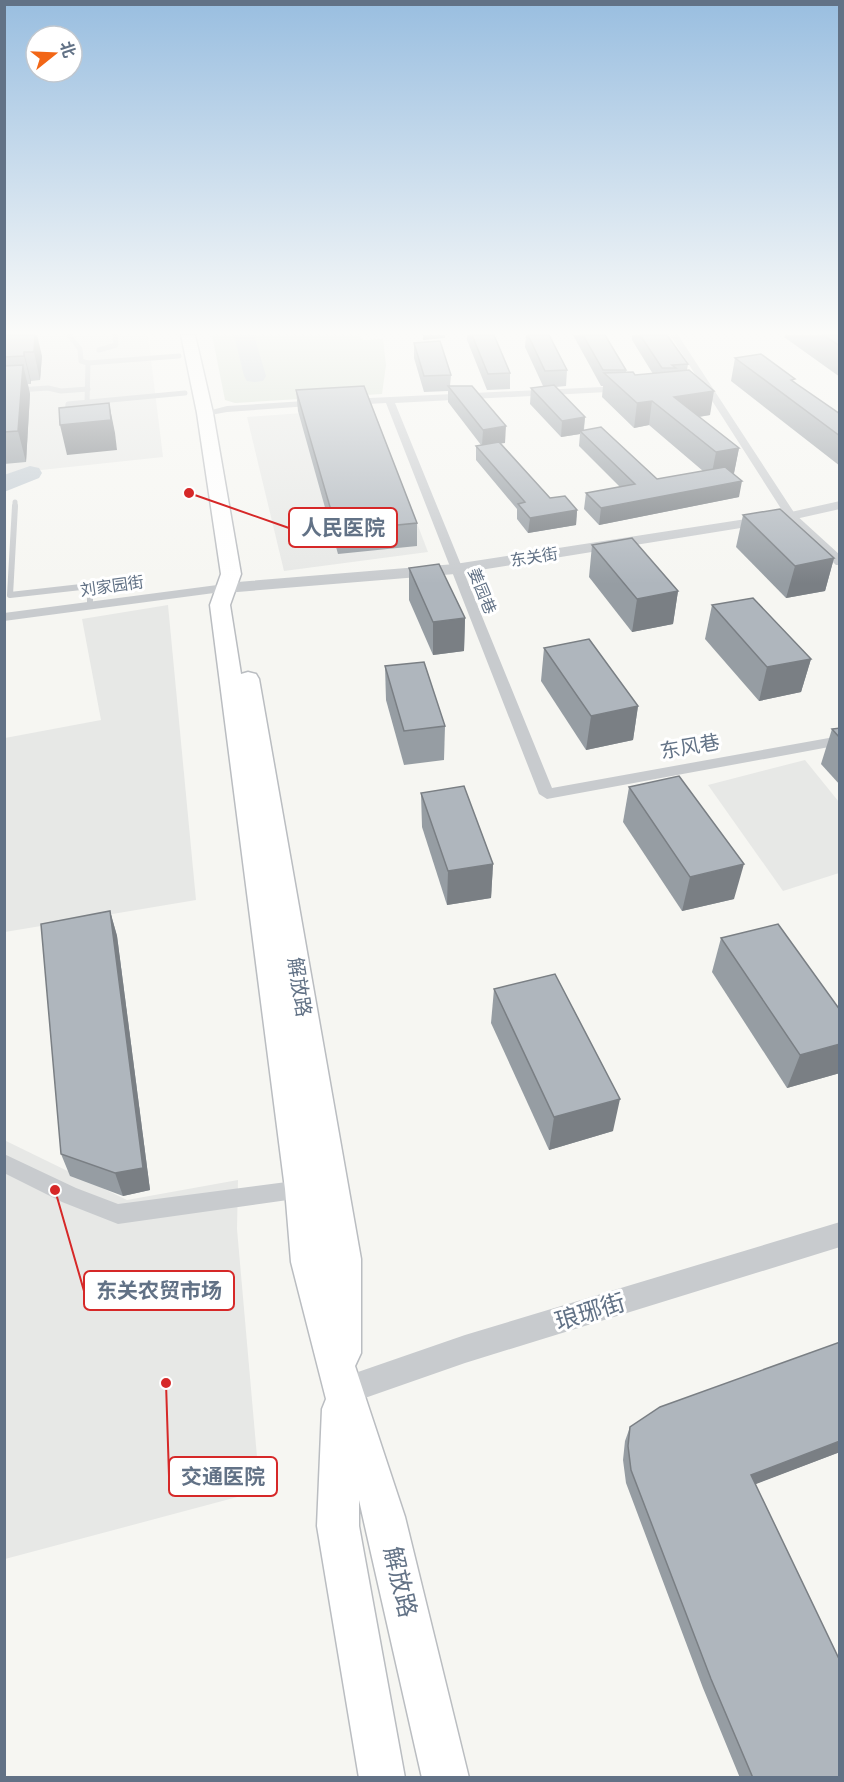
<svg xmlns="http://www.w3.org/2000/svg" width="844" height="1782" font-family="Karla,'Noto Sans SC',sans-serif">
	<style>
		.built { fill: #e7e8e6 }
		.green { fill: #d6dfd3 }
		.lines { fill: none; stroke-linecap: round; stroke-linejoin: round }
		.river { fill: #c3ccd3; fill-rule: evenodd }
		.primary-casing { stroke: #babdc1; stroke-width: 3 }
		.service-far1 { stroke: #c8cbce; stroke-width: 5 }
		.service { stroke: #c8cbce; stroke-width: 6 }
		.minor { fill: #c8cbce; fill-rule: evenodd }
		.tertiary { fill: #c8cbce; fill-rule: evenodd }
		.primary { fill: #fff; fill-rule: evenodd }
		.wall { fill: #969da3 }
		.shaded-wall { fill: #7a7f84 }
		.building { fill: #afb6bd; stroke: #7a7f84; stroke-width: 1.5 }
		.labels { text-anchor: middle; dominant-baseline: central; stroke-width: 6; stroke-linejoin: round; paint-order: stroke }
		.far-street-label { font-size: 16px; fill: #627286; stroke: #fff }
		.street-label { font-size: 20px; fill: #627286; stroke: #fff }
		.near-street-label { font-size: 24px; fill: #627286; stroke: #fff }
		.leader { fill: none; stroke: #d62828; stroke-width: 2 }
		.callout-dot { fill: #d62828; stroke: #fff; stroke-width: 2 }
		.callout { fill: #fff; stroke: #d62828; stroke-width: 2 }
		.callout-label { font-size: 21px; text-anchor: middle; font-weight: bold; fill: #627286 }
	</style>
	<rect width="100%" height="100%" fill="#f6f6f2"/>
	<g class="built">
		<polygon points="5,335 148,335 163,457 13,473 5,477"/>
		<polygon points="373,408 428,552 284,571 247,417"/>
		<polygon points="168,605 196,900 5,932 5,738 101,720 82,619"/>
		<polygon points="805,760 839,802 839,873 783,891 708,785"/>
		<polygon points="4,1140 127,1200 238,1180 237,1229 260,1491 5,1559"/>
	</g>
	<polygon class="green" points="212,335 358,335 363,340 383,339 386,365 382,394 235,403 225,400"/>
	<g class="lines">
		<g class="river">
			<polygon points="234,335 254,335 266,376 263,381 255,382 247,381 244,376"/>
			<polygon points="30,466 39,468 42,473 39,478 4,492 4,475"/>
		</g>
		<defs>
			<polygon id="primary" points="181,335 195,335 213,413 241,574 230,605 241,674 248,672 256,674 259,679 361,1259 361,1353 355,1366 405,1517 469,1778 422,1778 359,1500 359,1526 405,1778 359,1778 317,1526 322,1409 326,1399 291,1262 285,1189 210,605 221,574 197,413"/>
		</defs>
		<use href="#primary" class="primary-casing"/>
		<g class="service-far1">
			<polyline points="69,335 80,349 81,361 88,363 179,356"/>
			<polyline points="99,350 116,345 115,335"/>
			<polyline points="4,391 48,388 61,391 88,389"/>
			<polyline points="87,403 88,363"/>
			<polyline points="67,417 68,404 185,393"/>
			<polyline points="15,508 15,502"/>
		</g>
		<polyline class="service" points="15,506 10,595 90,586 90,606"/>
		<g class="minor">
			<polygon points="670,335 678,335 795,514 840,555 840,565 836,565 787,518"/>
			<polygon points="623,386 626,387 626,391 395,403 552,788 840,736 840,745 547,799 539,794 386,403 349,405 344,402 349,399"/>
			<polygon points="320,400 323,401 323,405 227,412 205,416 200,413 227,406"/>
			<polygon points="225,584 229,585 231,588 229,591 4,621 4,613"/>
			<polygon points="4,1154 76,1188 118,1204 302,1180 309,1182 312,1189 309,1196 302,1198 118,1224 62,1202 4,1173"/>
		</g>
		<g class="tertiary">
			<polygon points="840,501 840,509 791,520 455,574 225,593 217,588 225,583 455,564 791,512"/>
			<polygon points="840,1222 840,1247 465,1363 342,1406 332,1401 327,1391 332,1381 465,1335"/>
		</g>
		<use href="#primary" class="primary"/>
	</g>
	<g class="wall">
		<polygon points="4,335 42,356 40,380 31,381 31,384 28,384 30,394 26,462 4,464"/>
		<polygon points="467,335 494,335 510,373 510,389 487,390 467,340"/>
		<polygon points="526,335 549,335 567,370 566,386 555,387 585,417 584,430 657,479 703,471 649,425 634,428 602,397 603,386 601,386 573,335 605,335 626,370 626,372 635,375 653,374 632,340 632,335 667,335 688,364 687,370 710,415 699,417 739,448 734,473 739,497 599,525 584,509 586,493 620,487 579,446 580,434 561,437 530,404 531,388 543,386 525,347"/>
		<polygon points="785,335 840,335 840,377 784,337"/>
		<polygon points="414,343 451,375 450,386 505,443 501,443 550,498 577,510 576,525 528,533 517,519 517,509 476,460 476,446 481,445 448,402 448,391 424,392 414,358"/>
		<polygon points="735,358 794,381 840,436 840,466 731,381"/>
		<polygon points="296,390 417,523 417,546 338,554 298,411"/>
		<polygon points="743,515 834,558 825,591 786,598 736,547"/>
		<polygon points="592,545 678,591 673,624 632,632 589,577"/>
		<polygon points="409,568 465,618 464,651 433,655 409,600"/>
		<polygon points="712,605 811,659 801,692 759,701 705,639"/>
		<polygon points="544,648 638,706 633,740 586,750 541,681"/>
		<polygon points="385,666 445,726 444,760 404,765 386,700"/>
		<polygon points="840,728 840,785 821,764 832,729"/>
		<polygon points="629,787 734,899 682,911 623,822"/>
		<polygon points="421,793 493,864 491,898 447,905 422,827"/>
		<polygon points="110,911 117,936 150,1190 123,1196 70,1176 61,1154"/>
		<polygon points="721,938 840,1010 840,1073 787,1088 712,972"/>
		<polygon points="494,989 613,1131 549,1150 491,1023"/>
		<polygon points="840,1342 840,1452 755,1484 840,1778 740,1778 703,1688 626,1483 623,1460 625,1441 630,1427"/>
	</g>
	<g class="shaded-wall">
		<polygon points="35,335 37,335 42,356 40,380 34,352"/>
		<polygon points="423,335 445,335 445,338 423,340"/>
		<polygon points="24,352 31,381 31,384 24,356"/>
		<polygon points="23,365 30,394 26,462 18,431"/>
		<polygon points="714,391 710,415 677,420 674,397"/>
		<polygon points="652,401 649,425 634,428 637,403"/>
		<polygon points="109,403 115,433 117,450 67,455 60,425"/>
		<polygon points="585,417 583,434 580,431 580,434 561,437 562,421"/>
		<polygon points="506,426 505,443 482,446 483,430"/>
		<polygon points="739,448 734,473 711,478 716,452"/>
		<polygon points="742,481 739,497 599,525 601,508"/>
		<polygon points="577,510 576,525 528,533 530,518"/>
		<polygon points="834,558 825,591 786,598 795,566"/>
		<polygon points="678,591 673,624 632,632 637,599"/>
		<polygon points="465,618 464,651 433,655 433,622"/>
		<polygon points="811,659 801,692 759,701 767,667"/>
		<polygon points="638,706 633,740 586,750 591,716"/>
		<polygon points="493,864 491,898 447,905 448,871"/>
		<polygon points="744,864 734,899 682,911 690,877"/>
		<polygon points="110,911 117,936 150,1190 123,1196 115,1173"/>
		<polygon points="840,1044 840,1073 787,1088 800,1055"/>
		<polygon points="620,1099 613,1131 549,1150 554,1117"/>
		<polygon points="840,1441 840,1452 743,1489 751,1475"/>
	</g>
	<g class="building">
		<polygon points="4,335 35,335 34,352 24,352 24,356 4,357"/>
		<polygon points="472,335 494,335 510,373 488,374"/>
		<polygon points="528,335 549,335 567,370 545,371"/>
		<polygon points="583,335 605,335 626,370 603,370"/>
		<polygon points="640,335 667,335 688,364 672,365 676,368 662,368"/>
		<polygon points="823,335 840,335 840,346"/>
		<polygon points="440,341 451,375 424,376 414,343"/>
		<polygon points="761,354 795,379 791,380 840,414 840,436 735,358"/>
		<polygon points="23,365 18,431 4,432 4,366"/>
		<polygon points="689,370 714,391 674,397 739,448 716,452 652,401 637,403 604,373 633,372 635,375"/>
		<polygon points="554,385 585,417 562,421 531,388"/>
		<polygon points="364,386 417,523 337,531 296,390"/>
		<polygon points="448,386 472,386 506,426 483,430"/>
		<polygon points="109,403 111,420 60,425 59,408"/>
		<polygon points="601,427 657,479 725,467 742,481 601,508 586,493 635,484 580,431"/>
		<polygon points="499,442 550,498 565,496 577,510 530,518 518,504 525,502 476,446"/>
		<polygon points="780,509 834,558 795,566 743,515"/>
		<polygon points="632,538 678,591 637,599 592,545"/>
		<polygon points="439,564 465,618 433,622 409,568"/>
		<polygon points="753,598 811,659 767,667 712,605"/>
		<polygon points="589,639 638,706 591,716 544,648"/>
		<polygon points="424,662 445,726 404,731 385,666"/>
		<polygon points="840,728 840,738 832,729"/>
		<polygon points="679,776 744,864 690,877 629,787"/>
		<polygon points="464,786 493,864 448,871 421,793"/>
		<polygon points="110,911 143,1168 115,1173 61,1154 41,924"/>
		<polygon points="778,924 840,1010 840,1044 800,1055 721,938"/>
		<polygon points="555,974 620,1099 554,1117 494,989"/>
		<polygon points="840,1342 840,1441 751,1475 840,1661 840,1778 753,1778 711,1679 631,1470 628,1446 630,1427 660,1407"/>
	</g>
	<linearGradient id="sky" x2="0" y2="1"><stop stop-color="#99bee0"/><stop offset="0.57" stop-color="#fbfbf9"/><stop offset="1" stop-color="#fbfbf9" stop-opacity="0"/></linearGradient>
	<rect width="844" height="584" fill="url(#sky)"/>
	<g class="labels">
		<g class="far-street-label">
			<text transform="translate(534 557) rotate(-9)">东关街</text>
			<text transform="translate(112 586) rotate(-8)">刘家园街</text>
			<text transform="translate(482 591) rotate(68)">姜园巷</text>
		</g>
		<g class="street-label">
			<text transform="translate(690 747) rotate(-10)">东风巷</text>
			<text transform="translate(299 987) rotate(81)">解放路</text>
		</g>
		<g class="near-street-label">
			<text transform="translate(590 1312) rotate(-17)">琅琊街</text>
			<text transform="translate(400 1582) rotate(77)">解放路</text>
		</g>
	</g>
	<path class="leader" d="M189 493L289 528M55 1190L84 1291M166 1383L169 1476"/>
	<g class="callout-dot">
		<circle cx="189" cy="493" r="6"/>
		<circle cx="55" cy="1190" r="6"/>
		<circle cx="166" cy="1383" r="6"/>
	</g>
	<g class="callout">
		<rect x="289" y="508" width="108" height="39" rx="6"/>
		<rect x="84" y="1271" width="150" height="39" rx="6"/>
		<rect x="169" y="1457" width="108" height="39" rx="6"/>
	</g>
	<g class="callout-label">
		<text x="343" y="535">人民医院</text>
		<text x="159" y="1298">东关农贸市场</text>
		<text x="223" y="1484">交通医院</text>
	</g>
	<rect width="844" height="1782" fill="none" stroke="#627286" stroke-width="12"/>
	<g transform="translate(54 54) rotate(72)"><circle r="28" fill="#ffffff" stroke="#c0c7cf" stroke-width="1.5"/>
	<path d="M0-4.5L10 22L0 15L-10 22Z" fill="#f26616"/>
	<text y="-9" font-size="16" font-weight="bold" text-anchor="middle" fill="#627286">北</text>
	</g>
</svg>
